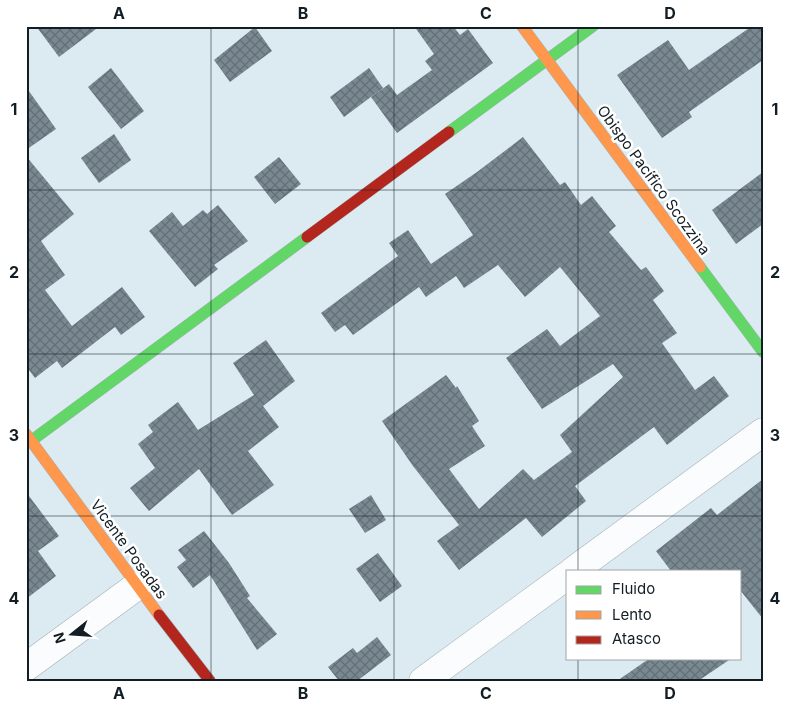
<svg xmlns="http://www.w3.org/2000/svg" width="789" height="707" font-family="Inter,sans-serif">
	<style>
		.building { fill: url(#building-cross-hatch) }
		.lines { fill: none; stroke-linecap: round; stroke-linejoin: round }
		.street-casing { stroke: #a5b1b8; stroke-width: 29 }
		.fast-casing { stroke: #a5b1b8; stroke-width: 12 }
		.slow-casing { stroke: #a5b1b8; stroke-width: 12 }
		.jam-casing { stroke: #a5b1b8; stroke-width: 12 }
		.street { stroke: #fafcfd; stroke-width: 28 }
		.fast { stroke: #63d668; stroke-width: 11 }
		.slow { stroke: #ff974d; stroke-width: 11 }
		.jam { stroke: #b3261e; stroke-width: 11 }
		.grid { fill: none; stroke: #121d24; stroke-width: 1; stroke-opacity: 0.55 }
		.labels { text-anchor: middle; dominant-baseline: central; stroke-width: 5; stroke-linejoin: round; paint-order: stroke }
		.street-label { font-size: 15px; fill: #121d24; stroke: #fff }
		.neatline { fill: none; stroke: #121d24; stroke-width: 2 }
		.grid-label { font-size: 16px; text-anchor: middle; font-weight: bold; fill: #121d24 }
	</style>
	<defs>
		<pattern id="building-cross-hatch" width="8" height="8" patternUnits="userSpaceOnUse" patternTransform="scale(1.25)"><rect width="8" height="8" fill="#798891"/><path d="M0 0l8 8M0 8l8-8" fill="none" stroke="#626f76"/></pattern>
	</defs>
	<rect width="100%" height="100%" fill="#dceaf2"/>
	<g class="building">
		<polygon points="36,26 100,26 59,57"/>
		<polygon points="414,26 453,26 460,35 468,29 493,63 397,133 371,97 389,84 397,95 432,70 425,61 434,54"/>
		<polygon points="752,26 763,26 763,60 689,112 692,117 662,138 617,75 668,40 689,70"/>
		<polygon points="255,27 272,51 230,82 214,60"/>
		<polygon points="111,68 144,111 121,129 88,87"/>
		<polygon points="369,68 383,88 344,117 330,97"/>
		<polygon points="26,87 56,129 26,150"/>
		<polygon points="114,134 131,160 99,183 81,158"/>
		<polygon points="523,137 560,185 565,182 581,205 592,196 616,226 609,232 641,270 646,267 664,291 653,300 677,333 662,343 695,390 714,376 729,396 667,445 654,427 575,486 586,501 542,537 526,518 459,570 437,541 459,525 413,466 382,421 446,375 456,388 457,386 479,421 472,426 485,446 449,469 479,509 523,469 534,480 572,452 560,435 623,377 613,364 542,409 506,358 547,329 560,346 600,316 560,267 525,297 498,265 464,288 456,276 426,297 419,287 353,335 345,325 335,332 321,313 398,256 389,243 408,230 431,264 473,235 445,194 477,172"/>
		<polygon points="26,156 74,214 41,241 65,275 45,290 72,326 122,287 145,317 121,335 115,327 62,368 57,361 35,378 26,366"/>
		<polygon points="279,157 301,184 275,204 254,177"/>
		<polygon points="763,172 763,224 736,244 712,210"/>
		<polygon points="218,205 248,241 214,265 218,269 195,287 149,231 172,212 183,226 203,210 207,214"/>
		<polygon points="266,340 295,381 263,406 279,427 248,451 274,485 232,515 199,469 149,511 130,488 155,468 138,444 153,432 148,425 178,402 198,430 254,395 233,363"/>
		<polygon points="763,479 763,619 740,590 740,571 671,571 656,551 711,508 717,515"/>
		<polygon points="26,492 59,536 38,551 56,576 26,599"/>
		<polygon points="371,495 386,520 365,533 349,509"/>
		<polygon points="204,531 229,563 250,596 247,598 277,634 257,650 210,575 193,588 177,567 186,560 178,550"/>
		<polygon points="378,553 402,586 380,602 356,569"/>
		<polygon points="377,637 391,655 357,681 339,681 328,667 353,648 357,653"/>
		<polygon points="650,658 732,658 698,681 617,681"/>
	</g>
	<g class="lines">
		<defs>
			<g id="street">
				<polyline points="573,571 763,432"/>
				<polyline points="26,667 137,586"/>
				<polyline points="423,681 568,575"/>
			</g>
			<g id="fast">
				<polyline points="449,132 593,26"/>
				<polyline points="700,267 763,352"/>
				<polyline points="31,441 307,237"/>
			</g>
			<g id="slow">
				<polyline points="522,26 700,267"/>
				<polyline points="26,434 159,615"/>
			</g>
			<g id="jam">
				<polyline points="307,237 449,132"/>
				<polyline points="159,615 210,681"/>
			</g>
		</defs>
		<use href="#street" class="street-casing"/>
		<use href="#fast" class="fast-casing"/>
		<use href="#slow" class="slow-casing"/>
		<use href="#jam" class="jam-casing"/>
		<use href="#street" class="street"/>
		<use href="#fast" class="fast"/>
		<use href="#slow" class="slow"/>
		<use href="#jam" class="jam"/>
	</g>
	<path class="grid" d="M211 26V681M394 26V681M578 26V571M26 190H763M26 354H763M26 516H763M578 658V681"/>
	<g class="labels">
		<g class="street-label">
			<text transform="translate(654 180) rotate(54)">Obispo Pacífico Scozzina</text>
			<text transform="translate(129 549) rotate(54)">Vicente Posadas</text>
		</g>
	</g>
	<rect width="789" height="707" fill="none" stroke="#ffffff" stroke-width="55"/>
	<rect x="566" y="570" width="175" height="90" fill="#ffffff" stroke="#a0a5a7"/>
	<rect x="576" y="586" width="25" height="8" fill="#63d668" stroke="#a0a5a7"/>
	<text x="612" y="594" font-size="15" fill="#121d24">Fluido</text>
	<rect x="576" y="611" width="25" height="8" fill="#ff974d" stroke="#a0a5a7"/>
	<text x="612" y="620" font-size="15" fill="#121d24">Lento</text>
	<rect x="576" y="636" width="25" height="8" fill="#b3261e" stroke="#a0a5a7"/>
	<text x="612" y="644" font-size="15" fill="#121d24">Atasco</text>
	<g transform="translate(72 634) rotate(253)" stroke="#ffffff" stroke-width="4" paint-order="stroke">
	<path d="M0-4L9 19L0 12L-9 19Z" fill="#121d24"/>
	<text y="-8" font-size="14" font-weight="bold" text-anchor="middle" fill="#121d24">N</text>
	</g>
	<rect x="28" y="28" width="734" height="652" class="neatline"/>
	<g class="grid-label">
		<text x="119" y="19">A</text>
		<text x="303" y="19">B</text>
		<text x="486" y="19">C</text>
		<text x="670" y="19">D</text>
		<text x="14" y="115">1</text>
		<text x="775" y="115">1</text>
		<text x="14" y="278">2</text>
		<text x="775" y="278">2</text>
		<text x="14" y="441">3</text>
		<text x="775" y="441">3</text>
		<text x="14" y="604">4</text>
		<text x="775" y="604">4</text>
		<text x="119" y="699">A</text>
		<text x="303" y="699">B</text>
		<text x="486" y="699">C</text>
		<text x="670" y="699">D</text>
	</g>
</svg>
